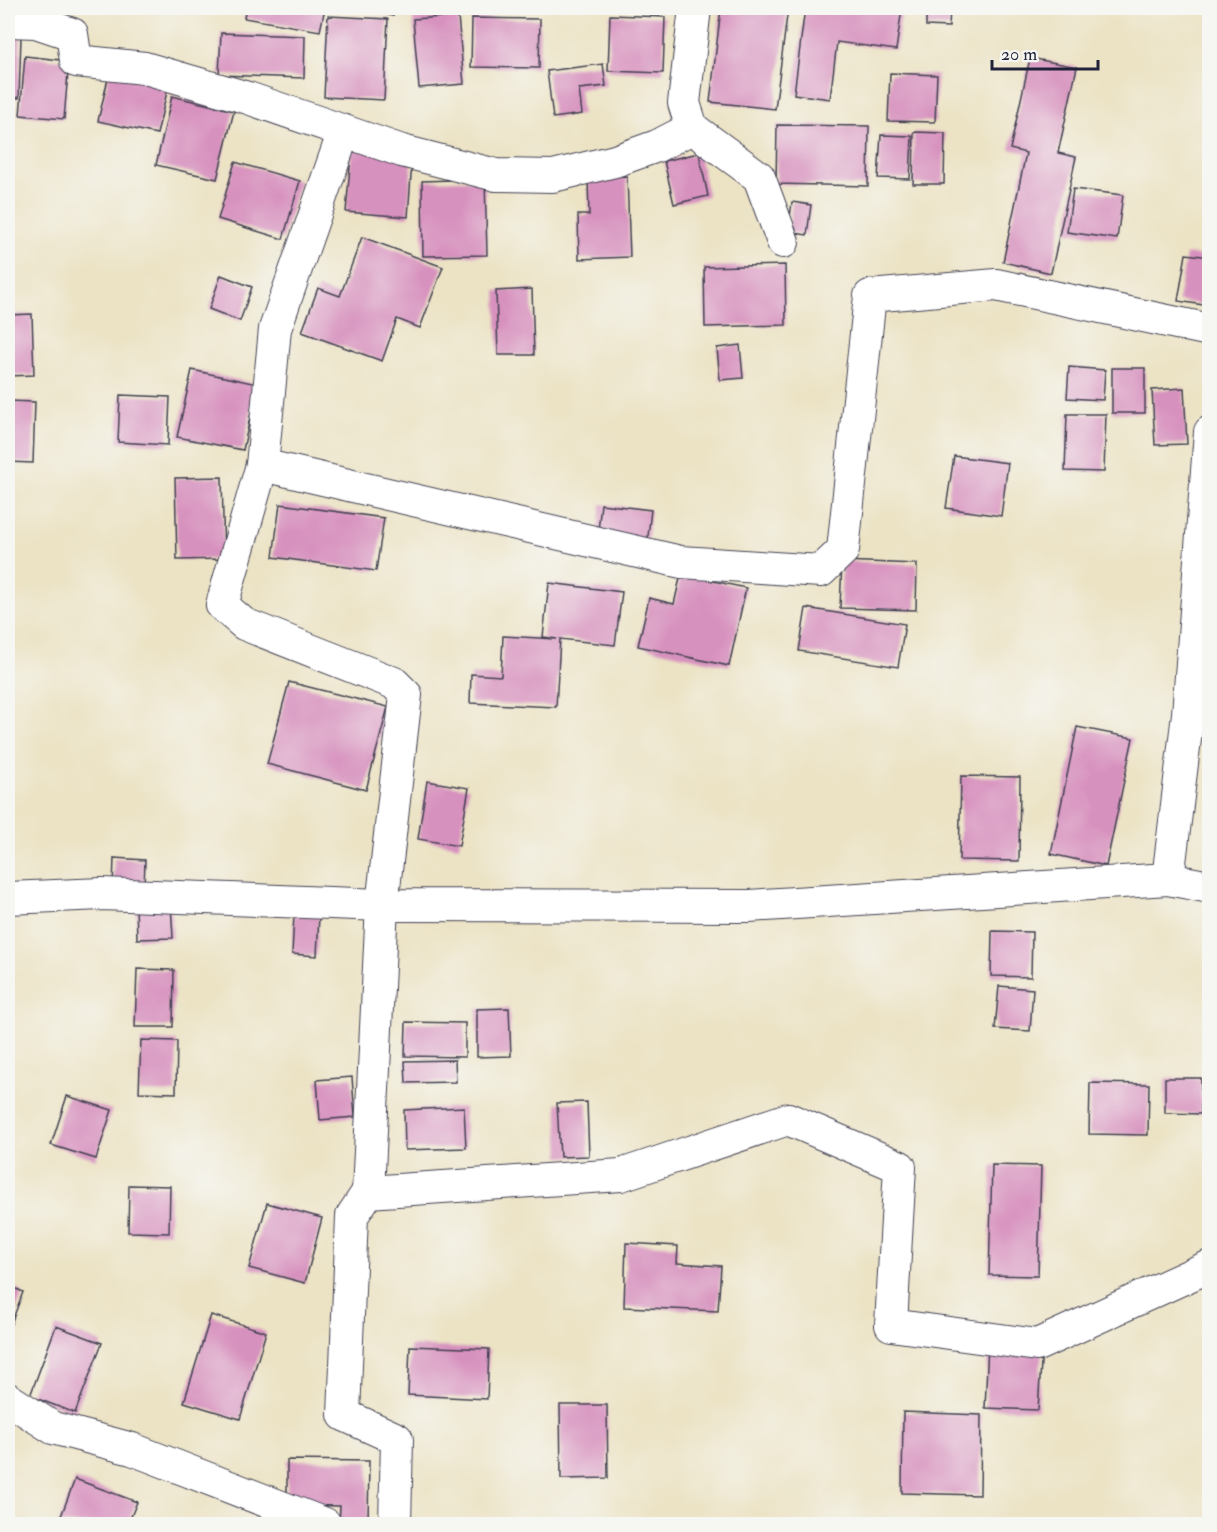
<svg xmlns="http://www.w3.org/2000/svg" width="1217" height="1532" font-family="'IM FELL Double Pica',serif">
	<style>
		.building { fill: #d791be }
		.lines { fill: none; stroke-linecap: round; stroke-linejoin: round }
		.minor-casing { stroke: #403f50; stroke-width: 34 }
		.minor { stroke: #fff; stroke-width: 32 }
	</style>
	<rect width="100%" height="100%" fill="#f6f6f2"/>
	<filter id="ink" filterUnits="userSpaceOnUse"><feTurbulence type="fractalNoise" baseFrequency=".0167" numOctaves="2"/><feDisplacementMap in="SourceGraphic" scale="12" xChannelSelector="R" yChannelSelector="G"/><feConvolveMatrix kernelMatrix="1 2 1 2 8 2 1 2 1" color-interpolation-filters="sRGB"/></filter>
	<filter id="wash" filterUnits="userSpaceOnUse"><feTurbulence type="fractalNoise" baseFrequency=".008" numOctaves="4" result="noise"/><feDisplacementMap in="SourceGraphic" scale="24" xChannelSelector="R" yChannelSelector="G"/><feGaussianBlur stdDeviation="1.35" result="paint"/><feColorMatrix in="noise" values="0 0 0 0 0 0 0 0 0 0 0 0 0 0 0 0 0 1.4 0 .05"/><feComposite in="paint" operator="in"/></filter>
	<g filter="url(#wash)">
		<rect width="100%" height="100%" fill="#ece3c5"/>
		<g id="blocks">
			<g class="building">
				<polygon points="246,8 325,8 320,31 244,18"/>
				<polygon points="360,8 395,8 393,16"/>
				<polygon points="721,8 788,8 775,109 710,102"/>
				<polygon points="805,8 902,8 896,50 837,42 830,99 794,94"/>
				<polygon points="926,8 950,8 949,27 926,26"/>
				<polygon points="610,15 665,17 663,73 608,71"/>
				<polygon points="328,16 388,19 384,100 324,97"/>
				<polygon points="458,16 464,84 419,88 413,19"/>
				<polygon points="472,18 540,19 539,68 471,67"/>
				<polygon points="221,33 305,36 304,78 219,75"/>
				<polygon points="8,37 21,37 19,98 8,97"/>
				<polygon points="25,56 69,61 64,119 20,115"/>
				<polygon points="1030,58 1077,67 1058,153 1076,157 1051,273 1003,262 1026,153 1010,149"/>
				<polygon points="603,64 606,86 579,89 582,114 553,118 547,71"/>
				<polygon points="111,66 170,79 157,134 98,121"/>
				<polygon points="890,73 937,75 935,122 888,121"/>
				<polygon points="172,96 234,111 217,179 156,165"/>
				<polygon points="777,125 869,126 868,186 776,184"/>
				<polygon points="914,132 945,133 944,184 913,184"/>
				<polygon points="881,135 912,136 910,179 878,178"/>
				<polygon points="352,144 413,148 408,217 346,212"/>
				<polygon points="699,153 708,196 674,204 664,161"/>
				<polygon points="235,162 300,181 283,239 218,219"/>
				<polygon points="627,176 630,257 579,259 578,215 589,215 588,178"/>
				<polygon points="485,179 487,255 423,256 422,181"/>
				<polygon points="1073,189 1123,195 1117,239 1067,232"/>
				<polygon points="792,202 811,205 807,235 788,232"/>
				<polygon points="362,237 443,267 420,328 397,319 382,361 302,332 318,288 340,296"/>
				<polygon points="1186,254 1210,257 1210,306 1178,301"/>
				<polygon points="785,265 786,325 705,327 704,267"/>
				<polygon points="221,275 252,287 240,321 209,309"/>
				<polygon points="532,289 534,355 498,355 496,291"/>
				<polygon points="32,314 34,375 8,376 8,315"/>
				<polygon points="740,345 743,378 720,380 717,348"/>
				<polygon points="1069,367 1105,370 1103,400 1067,398"/>
				<rect x="1112" y="368" width="33" height="45"/>
				<polygon points="192,370 257,384 243,450 177,437"/>
				<polygon points="1184,388 1187,444 1155,445 1152,390"/>
				<polygon points="120,395 170,397 168,445 118,442"/>
				<polygon points="8,401 35,402 33,463 8,462"/>
				<polygon points="1067,414 1106,414 1104,472 1065,471"/>
				<polygon points="954,456 1008,463 1001,516 946,508"/>
				<polygon points="222,477 224,559 177,560 175,478"/>
				<polygon points="280,504 384,518 376,571 273,557"/>
				<polygon points="601,504 651,510 645,563 595,557"/>
				<polygon points="842,561 917,564 916,610 840,608"/>
				<polygon points="681,574 746,588 729,666 638,646 649,598 674,604"/>
				<polygon points="549,583 622,592 615,645 560,639 556,707 470,703 471,674 501,676 503,636 557,639 543,637"/>
				<polygon points="806,608 905,624 898,667 799,651"/>
				<polygon points="289,682 388,707 366,790 267,764"/>
				<polygon points="1077,727 1133,738 1106,866 1051,854"/>
				<polygon points="961,776 1020,777 1019,861 959,860"/>
				<polygon points="427,781 469,788 459,846 418,839"/>
				<polygon points="114,858 145,860 144,887 113,886"/>
				<polygon points="171,904 173,938 137,939 136,905"/>
				<polygon points="294,914 319,915 317,956 292,954"/>
				<polygon points="992,931 1032,932 1031,977 991,976"/>
				<polygon points="137,969 174,970 173,1027 135,1027"/>
				<polygon points="999,986 1033,989 1030,1031 995,1029"/>
				<polygon points="509,1008 511,1056 477,1057 477,1009"/>
				<polygon points="406,1022 465,1023 465,1057 405,1056"/>
				<polygon points="141,1040 177,1041 176,1093 139,1092"/>
				<polygon points="455,1060 456,1082 406,1083 405,1061"/>
				<polygon points="352,1077 355,1117 320,1120 317,1080"/>
				<polygon points="1165,1078 1201,1078 1201,1114 1165,1113"/>
				<polygon points="1090,1083 1149,1084 1148,1135 1089,1134"/>
				<polygon points="67,1096 112,1110 96,1159 51,1145"/>
				<polygon points="587,1102 589,1156 560,1157 557,1103"/>
				<polygon points="464,1107 466,1148 405,1150 404,1110"/>
				<polygon points="992,1165 1041,1166 1038,1276 989,1275"/>
				<polygon points="129,1185 170,1186 169,1233 128,1232"/>
				<polygon points="267,1203 322,1218 305,1283 249,1268"/>
				<polygon points="626,1243 678,1246 677,1263 721,1266 718,1311 624,1307"/>
				<polygon points="8,1285 23,1292 8,1332"/>
				<polygon points="211,1315 266,1332 240,1419 184,1402"/>
				<polygon points="56,1326 102,1343 75,1413 30,1396"/>
				<polygon points="988,1344 1042,1347 1038,1410 985,1408"/>
				<polygon points="410,1346 489,1349 487,1399 408,1395"/>
				<polygon points="560,1405 607,1405 608,1478 561,1479"/>
				<polygon points="903,1412 981,1415 980,1495 902,1493"/>
				<polygon points="287,1460 369,1461 368,1524 339,1524 340,1506 287,1505"/>
				<polygon points="75,1479 137,1502 128,1524 58,1524"/>
			</g>
		</g>
	</g>
	<g filter="url(#ink)">
		<use href="#blocks" fill-opacity="0" stroke="#403f50" stroke-width="1.5"/>
		<g class="lines">
			<defs>
				<g id="minor">
					<polyline points="8,21 36,22 72,34 76,61 145,68 248,98 402,151 496,175 553,176 615,161 657,146 692,128 684,103 695,8"/>
					<polyline points="692,128 759,177 783,242"/>
					<polyline points="344,131 275,329 262,465 222,605 244,624 394,683 406,695 382,905 368,1192"/>
					<polyline points="1210,432 1188,714 1168,879 1210,887"/>
					<polyline points="262,465 681,562 821,571 843,550 870,296 996,285 1210,330"/>
					<polyline points="8,898 102,894 382,905 749,906 1168,879"/>
					<polyline points="8,1399 53,1428 132,1449 325,1524"/>
					<polyline points="395,1524 397,1439 344,1415 352,1216 368,1192 621,1175 788,1119 900,1167 891,1325 1037,1345 1210,1266"/>
				</g>
			</defs>
			<use href="#minor" class="minor-casing"/>
			<use href="#minor" class="minor"/>
		</g>
	</g>
	<rect width="1217" height="1532" fill="none" stroke="#f6f6f2" stroke-width="30"/>
	<path d="M992 60v9h106v-9" fill="none" stroke="#22223b" stroke-width="3"/>
	<text x="1001" y="60" font-size="18" fill="#22223b" stroke="#f6f6f2" stroke-width="4.5" paint-order="stroke">20 m</text>
</svg>
